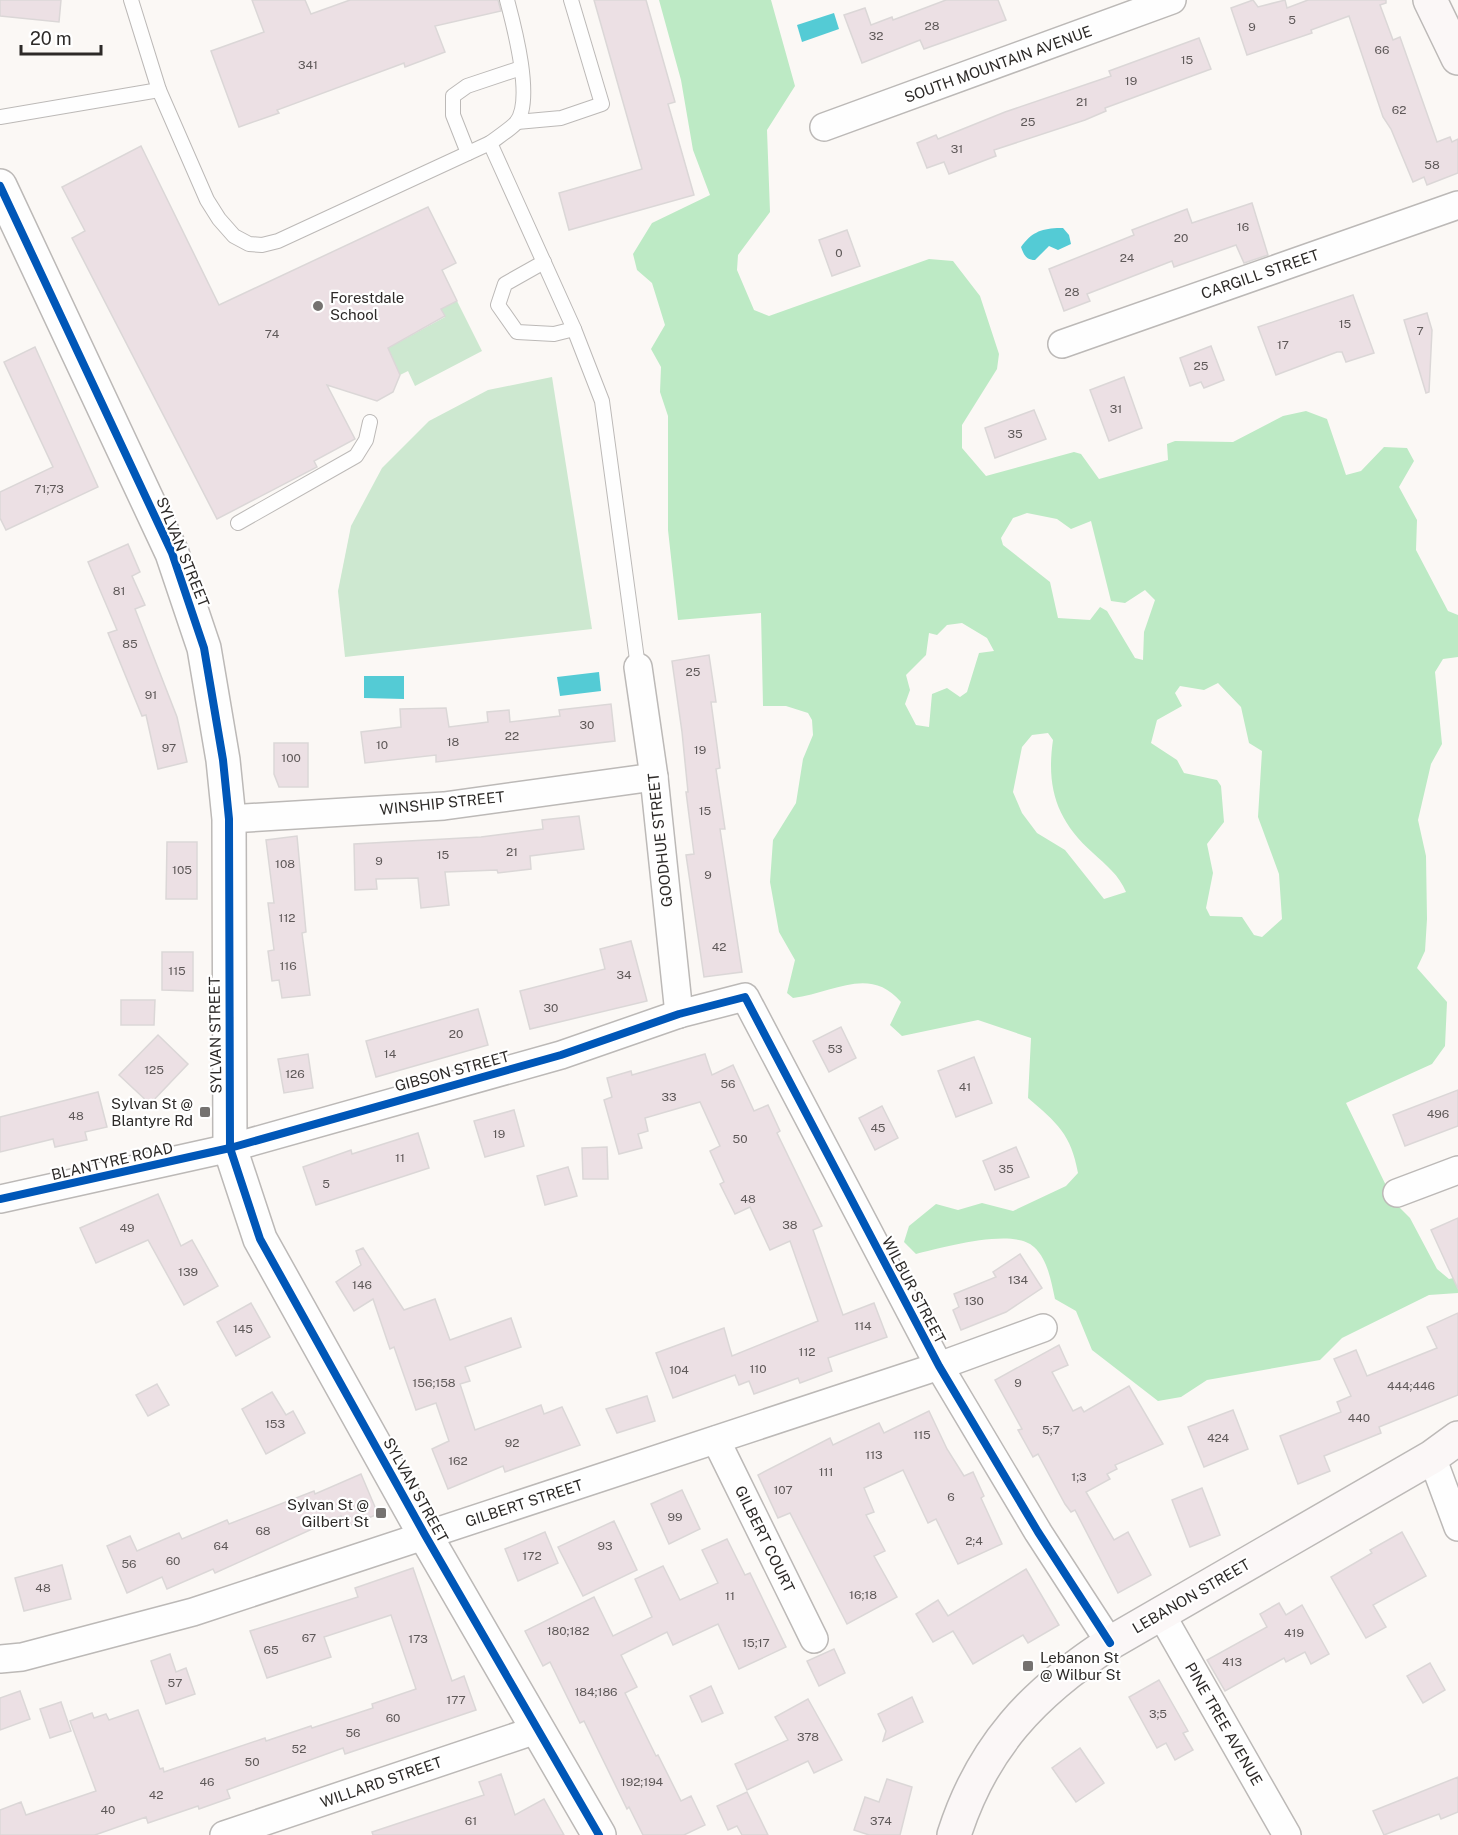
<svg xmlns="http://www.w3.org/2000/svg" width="1458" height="1835" font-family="'Public Sans',sans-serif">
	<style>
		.green { fill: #cde8d0 }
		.forest { fill: #bdeac5; fill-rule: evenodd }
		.water { fill: #54cbd5 }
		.building { fill: #ece0e4; stroke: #dbd7d7; stroke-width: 1.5 }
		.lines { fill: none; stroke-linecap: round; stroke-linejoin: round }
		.service-casing { stroke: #bcb9b7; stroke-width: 16 }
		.minor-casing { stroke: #bcb9b7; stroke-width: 30 }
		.tertiary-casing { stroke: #bcb9b7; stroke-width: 36 }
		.secondary-casing { stroke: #bcb9b7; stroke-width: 36 }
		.service { stroke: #fefefe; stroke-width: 14 }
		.minor { stroke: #fefefe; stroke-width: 27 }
		.tertiary { stroke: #fefefe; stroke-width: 33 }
		.secondary { stroke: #fbf7f7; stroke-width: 33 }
		.cycleway-casing { stroke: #fff; stroke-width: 11 }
		.cycleway { stroke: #0057b8; stroke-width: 8 }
		.poi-dot { fill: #757270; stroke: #fff; stroke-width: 2 }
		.labels { text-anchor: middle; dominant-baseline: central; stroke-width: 4.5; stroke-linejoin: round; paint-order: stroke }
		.number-label { font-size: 12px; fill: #5e5858 }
		.street-label { font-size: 15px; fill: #2d2a28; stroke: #fff }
		.poi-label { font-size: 15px; fill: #2d2a28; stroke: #fff; text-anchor: start }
	</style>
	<rect width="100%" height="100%" fill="#fbf8f5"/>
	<g class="green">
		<polygon points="457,301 482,351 415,386 408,371 400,375 386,345 388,348 445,317 441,309"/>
		<polygon points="552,377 592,629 345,657 338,591 351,526 382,468 429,421 488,390"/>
	</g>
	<path class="forest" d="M659 0H771L795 86 767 130 770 212 738 255 737 270 754 310 769 316 929 259 953 261 980 296 999 354 997 369 962 425V448L986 476 1074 452 1081 454 1099 479 1168 460 1167 444 1175 441 1233 442 1283 416 1306 411 1327 419 1346 475 1361 471 1384 447 1407 448 1414 461 1399 487 1417 520 1416 550 1448 611 1458 615V657L1443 659 1435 672 1442 744 1431 764 1418 820 1426 856 1427 919 1425 951 1417 968 1447 1002 1445 1046 1432 1064 1346 1103 1394 1202 1410 1218 1437 1269 1449 1279 1458 1277V1293L1429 1295 1342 1338 1320 1360 1207 1380 1181 1397 1158 1401 1092 1350 1076 1311 1055 1299C1051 1281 1048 1260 1034 1247 1014 1227 941 1248 916 1254L904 1242 909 1226 936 1204 958 1210 982 1203 1013 1211 1066 1186 1078 1173C1071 1134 1057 1123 1028 1098L1031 1038 978 1020 902 1036 890 1025 901 1002C870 965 833 993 793 998L787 993 795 960 779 932 770 882 773 840 796 803 803 759 813 735 812 720 808 713 786 706H763L761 613 678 620 668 530V416L660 392 661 367 651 349 665 325 652 283 637 270 633 254 652 223 710 195 693 150 681 80ZM1027 513 1057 519 1071 529 1091 521 1111 601 1125 603 1145 590 1155 600 1144 632 1143 660 1135 658 1107 611 1100 607 1090 620 1058 618 1050 582 1003 545 1001 538 1013 518ZM962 623 987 638 994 651 979 653 967 692 960 697 947 688 932 694 929 727 916 725 905 704 910 690 906 675 926 655 929 633 937 635 947 625ZM1218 683 1241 707 1249 743 1262 751 1258 817 1279 874 1282 919 1262 937 1254 935 1242 917 1210 916 1206 908 1213 873 1207 844 1224 822 1221 786 1217 780 1184 773 1177 760 1151 743 1157 720 1182 706 1175 693 1180 686 1204 690ZM1048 733 1053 740C1046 788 1057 821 1093 853 1106 865 1119 875 1126 892L1104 899 1065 850 1037 833 1022 813 1013 792 1022 747 1032 735Z"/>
	<g class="water">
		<polygon points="834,13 839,29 802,42 797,25"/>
		<path d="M1057 228H1063L1069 235 1071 244 1058 250 1049 246 1035 260C1026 260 1024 255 1021 247 1031 233 1040 229 1057 228Z"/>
		<polygon points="599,672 601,691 560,696 557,677"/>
		<polygon points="364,676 404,676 404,699 364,698"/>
	</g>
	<g class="building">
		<polygon points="0,0 61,0 59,22 0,16"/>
		<polygon points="252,0 305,0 311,14 350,0 498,0 501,11 435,26 445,52 405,67 404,63 277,110 279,113 239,127 211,51 264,32"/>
		<polygon points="594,0 646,0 675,102 668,104 694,195 569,230 559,193 642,169"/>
		<polygon points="946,0 998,0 1006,20 924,49 920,40 862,63 844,15 865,8 871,25 892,17 893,20"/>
		<polygon points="1253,0 1258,7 1285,0 1287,8 1308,0 1386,0 1386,3 1380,5 1393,40 1400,37 1437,142 1450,137 1452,142 1458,139 1458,173 1427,185 1424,177 1413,182 1391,129 1383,117 1349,16 1311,30 1312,33 1247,55 1231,8"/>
		<polygon points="1199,38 1211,69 1105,108 1106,111 1085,120 994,150 996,156 949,174 944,162 927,168 917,143 936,135 938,139 1005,112 1111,76 1109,71"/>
		<polygon points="141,146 219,305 428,207 456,263 442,270 457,301 441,309 445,316 388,348 400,375 393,392 377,401 327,385 355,439 314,461 317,467 217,519 72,238 85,231 62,187"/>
		<polygon points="1252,203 1268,255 1244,263 1236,245 1174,267 1172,261 1087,294 1090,301 1064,311 1049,269 1134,235 1132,230 1187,209 1192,223"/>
		<polygon points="847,230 860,266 832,276 819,240"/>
		<polygon points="1353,295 1374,353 1346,362 1342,352 1337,352 1276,375 1258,327"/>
		<polygon points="1427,313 1432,330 1429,392 1426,393 1404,320"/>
		<polygon points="1211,346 1224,380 1204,388 1201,382 1190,386 1180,358"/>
		<polygon points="35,347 98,487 6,530 0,518 0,492 53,467 4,362"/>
		<polygon points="1124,377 1142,428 1109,441 1090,390"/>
		<polygon points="1034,410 1046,439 995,458 985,428"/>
		<polygon points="128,544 140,572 132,576 145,605 135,609 177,717 187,762 158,769 146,715 142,716 108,633 117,630 88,562"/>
		<polygon points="709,655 716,702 711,702 720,768 716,769 725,829 720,829 742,972 704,977 686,855 694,854 686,792 688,792 682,732 672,661"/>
		<polygon points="611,704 615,741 436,762 436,755 365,763 361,732 401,727 400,709 446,708 449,727 488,722 487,712 509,710 510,722 560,716 559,710"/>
		<polygon points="274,743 308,743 308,787 279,787 274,774"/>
		<polygon points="579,816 584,849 530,856 531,869 498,873 497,870 445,872 449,905 421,908 418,878 376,879 377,889 355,890 354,844 481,837 543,829 542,820"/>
		<polygon points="297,836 306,932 302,933 310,995 282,998 279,980 272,981 268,951 274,950 268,903 274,903 266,840"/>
		<polygon points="167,842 197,842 197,899 166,899"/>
		<polygon points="631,941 647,1001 530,1029 520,991 605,969 600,949"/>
		<polygon points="162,952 193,952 193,991 162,990"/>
		<polygon points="121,1000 155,1000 154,1025 121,1025"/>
		<polygon points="478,1009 488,1045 376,1077 366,1041"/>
		<polygon points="841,1027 856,1058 829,1072 813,1041"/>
		<polygon points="158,1035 188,1064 150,1104 119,1075"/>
		<polygon points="308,1054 313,1088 284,1093 278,1059"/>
		<polygon points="705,1054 712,1075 733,1065 754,1111 768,1105 780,1131 777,1133 822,1226 813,1230 843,1315 874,1303 887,1337 828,1358 832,1371 800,1383 798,1378 754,1394 749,1381 739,1385 735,1375 673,1398 656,1353 724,1328 732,1356 818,1321 790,1241 770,1250 750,1207 735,1214 720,1184 724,1182 710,1151 720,1146 700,1102 645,1118 648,1131 638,1134 642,1148 619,1154 604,1100 612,1097 607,1078 631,1071 632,1075"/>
		<polygon points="974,1057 992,1103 956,1117 938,1071"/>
		<polygon points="1458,1090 1458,1126 1405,1146 1393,1115"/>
		<polygon points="98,1092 107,1127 85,1132 87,1140 55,1147 53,1139 0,1152 0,1117"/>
		<polygon points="882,1106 898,1138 875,1150 859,1118"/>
		<polygon points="514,1110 524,1146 485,1157 474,1121"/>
		<polygon points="418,1133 429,1168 316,1205 303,1167 351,1150 352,1154"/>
		<polygon points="607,1147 608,1179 583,1179 582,1148"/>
		<polygon points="1016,1147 1029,1177 995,1190 983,1161"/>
		<polygon points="568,1167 577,1196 545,1205 537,1176"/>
		<polygon points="158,1194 181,1246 192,1240 218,1286 184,1305 148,1240 96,1263 80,1228"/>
		<polygon points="1458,1218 1458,1289 1431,1230"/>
		<polygon points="363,1248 404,1310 435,1299 450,1340 511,1318 521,1347 465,1367 470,1381 460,1384 475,1430 541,1405 544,1414 562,1407 580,1445 505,1472 503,1466 448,1489 432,1449 449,1441 436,1403 416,1410 394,1347 390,1349 373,1299 354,1311 336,1282 361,1265 356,1251"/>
		<polygon points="1020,1254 1042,1288 1006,1312 961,1330 953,1310 959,1307 954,1294 996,1277 993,1272"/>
		<polygon points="251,1303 270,1337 236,1356 217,1322"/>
		<polygon points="1458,1313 1458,1395 1379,1427 1381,1433 1324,1456 1330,1471 1298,1484 1280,1436 1341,1412 1337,1402 1351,1396 1334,1359 1356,1350 1367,1376 1437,1348 1427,1327"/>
		<polygon points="1059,1345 1068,1365 1052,1372 1073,1411 1081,1407 1084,1412 1129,1386 1163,1444 1115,1465 1117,1469 1107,1474 1110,1479 1086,1492 1114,1540 1128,1532 1151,1575 1118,1593 1075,1510 1071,1512 1065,1504 1038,1454 1033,1457 1018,1430 1022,1429 995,1380"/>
		<polygon points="157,1384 169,1405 148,1416 136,1395"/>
		<polygon points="272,1392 286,1415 293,1411 305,1433 266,1454 242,1409"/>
		<polygon points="647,1396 655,1421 617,1433 606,1409"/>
		<polygon points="1233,1410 1248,1449 1204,1467 1188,1427"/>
		<polygon points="929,1411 947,1449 964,1476 973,1472 984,1496 981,1498 1002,1544 958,1564 936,1519 928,1523 903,1470 864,1488 874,1512 866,1515 885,1551 874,1556 897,1597 847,1624 790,1513 778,1518 758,1475 830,1438 833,1445 879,1423 884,1433"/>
		<polygon points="361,1474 378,1514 346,1527 341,1516 215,1573 213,1569 167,1589 162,1577 127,1593 107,1546 130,1536 137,1551 179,1533 182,1539 227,1520 229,1524 314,1491 315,1494"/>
		<polygon points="1202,1488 1220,1535 1190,1547 1172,1500"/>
		<polygon points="682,1490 700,1529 669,1544 651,1504"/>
		<polygon points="614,1521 637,1570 583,1596 558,1547"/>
		<polygon points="545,1532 558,1563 518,1581 505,1549"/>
		<polygon points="1402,1532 1426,1576 1373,1605 1386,1627 1366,1638 1331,1577 1372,1553 1370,1550"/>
		<polygon points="727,1539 745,1575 750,1573 786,1647 739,1669 718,1624 673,1645 667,1632 621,1655 637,1687 625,1693 656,1756 658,1755 681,1801 691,1796 705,1825 684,1835 643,1835 629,1807 627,1809 584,1721 580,1723 550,1662 543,1666 525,1631 594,1597 613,1636 652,1617 635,1579 663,1566 680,1600 718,1583 702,1550"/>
		<polygon points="62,1565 71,1599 24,1611 15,1578"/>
		<polygon points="413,1568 452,1681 464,1676 476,1710 345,1754 343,1748 227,1790 230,1798 199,1809 198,1806 148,1823 146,1817 95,1835 0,1835 0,1810 21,1802 26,1815 96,1791 70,1721 92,1713 94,1718 106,1714 109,1720 138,1710 160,1769 163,1768 164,1772 265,1738 266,1741 311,1726 312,1728 373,1708 372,1704 416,1689 391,1615 324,1637 331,1657 267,1678 250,1631 358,1597 355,1588"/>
		<polygon points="1026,1569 1059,1625 1028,1643 1023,1635 973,1664 953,1631 933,1642 916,1614 938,1600 948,1616"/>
		<polygon points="1279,1603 1286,1615 1302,1605 1329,1654 1311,1664 1305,1652 1286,1662 1284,1658 1225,1691 1207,1660 1267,1627 1260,1614"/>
		<polygon points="834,1649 845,1673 819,1686 807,1661"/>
		<polygon points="170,1654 176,1672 186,1668 195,1694 166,1704 151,1661"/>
		<polygon points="1430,1663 1445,1690 1423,1703 1407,1676"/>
		<polygon points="1159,1680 1188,1731 1183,1733 1193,1750 1175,1760 1166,1743 1157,1748 1129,1697"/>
		<polygon points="711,1686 723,1713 702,1722 690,1696"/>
		<polygon points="20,1691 30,1719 0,1730 0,1698"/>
		<polygon points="912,1697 923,1722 883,1741 886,1731 878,1714"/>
		<polygon points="808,1699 842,1760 814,1773 808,1761 747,1790 735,1764 788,1740 775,1717"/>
		<polygon points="61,1702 71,1731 50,1738 40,1709"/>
		<polygon points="1080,1748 1104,1783 1076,1802 1052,1768"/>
		<polygon points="501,1774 515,1815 544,1799 564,1835 373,1835 372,1832 484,1795 479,1782"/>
		<polygon points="1458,1777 1458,1812 1441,1819 1439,1814 1384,1835 1373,1811"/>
		<polygon points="887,1779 912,1787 900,1835 869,1835 854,1830 865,1797 879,1802"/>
		<polygon points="747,1792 768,1835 742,1835 737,1826 728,1830 717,1806"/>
	</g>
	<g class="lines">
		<defs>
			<g id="service">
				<polyline points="131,0 159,90 207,200 219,219 234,236 249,244 262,245 278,241 490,143"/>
				<path d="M507 0C514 26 534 101 516 123 509 130 498 137 490 143L574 329 602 401 638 667"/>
				<polyline points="0,117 159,90"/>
				<polyline points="517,122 561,118 602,104 571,0"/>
				<polyline points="468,153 453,115 453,96 467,86 521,68"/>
				<polyline points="544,262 505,284 498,305 517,332 554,334 574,329"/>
				<polyline points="238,523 356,456 366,440 370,422"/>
			</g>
			<g id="minor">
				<polyline points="824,127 1172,0"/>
				<polyline points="1062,344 1458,205"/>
				<polyline points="638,667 654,777 679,1014"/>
				<polyline points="229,819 444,806 654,777"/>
				<polyline points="1397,1193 1458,1170"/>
				<polyline points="0,1199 230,1148 561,1055 679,1014 745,997 939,1366 1038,1532 1110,1643"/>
				<polyline points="716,1440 814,1639"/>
				<polyline points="1432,1457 1458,1527"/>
				<polyline points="1161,1614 1287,1835"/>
				<polyline points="0,1659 22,1657 193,1612 939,1366 1043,1328"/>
				<polyline points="224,1835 539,1729"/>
			</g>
			<polyline id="tertiary" points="0,186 172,553 204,648 223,760 229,819 230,1148 260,1239 425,1535 599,1835"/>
			<g id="secondary">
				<polyline points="1430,0 1458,58"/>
				<path d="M954 1835C982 1747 1033 1693 1110 1643L1432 1457 1458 1438"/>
			</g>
		</defs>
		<use href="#service" class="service-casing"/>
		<use href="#minor" class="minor-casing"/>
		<use href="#tertiary" class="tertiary-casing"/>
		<use href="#secondary" class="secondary-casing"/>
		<use href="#service" class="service"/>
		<use href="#minor" class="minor"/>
		<use href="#tertiary" class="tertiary"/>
		<use href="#secondary" class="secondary"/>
		<defs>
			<g id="cycleway">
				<polyline points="0,186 172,553 204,648 223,760 229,819 230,1148 260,1239 425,1535 599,1835"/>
				<polyline points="0,1199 230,1148 561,1055 679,1014 745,997 939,1366 1038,1532 1110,1643"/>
			</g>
		</defs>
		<use href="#cycleway" class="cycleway-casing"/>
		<use href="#cycleway" class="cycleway"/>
	</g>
	<g class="poi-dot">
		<circle cx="318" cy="306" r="6"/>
		<rect x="199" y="1106" width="12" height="12" rx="3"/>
		<rect x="375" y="1507" width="12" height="12" rx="3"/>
		<rect x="1022" y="1660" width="12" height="12" rx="3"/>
	</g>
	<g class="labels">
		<g class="number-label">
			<text x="1292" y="20">5</text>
			<text x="932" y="26">28</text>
			<text x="1252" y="27">9</text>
			<text x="876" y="36">32</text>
			<text x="1382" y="50">66</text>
			<text x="1187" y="60">15</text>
			<text x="308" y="65">341</text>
			<text x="1131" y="81">19</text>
			<text x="1082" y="102">21</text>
			<text x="1399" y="110">62</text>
			<text x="1028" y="122">25</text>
			<text x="957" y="149">31</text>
			<text x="1432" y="165">58</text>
			<text x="1243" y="227">16</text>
			<text x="1181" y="238">20</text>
			<text x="839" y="253">0</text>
			<text x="1127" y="258">24</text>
			<text x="1072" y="292">28</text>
			<text x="1345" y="324">15</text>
			<text x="1420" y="331">7</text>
			<text x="272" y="334">74</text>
			<text x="1283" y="345">17</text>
			<text x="1201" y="366">25</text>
			<text x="1116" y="409">31</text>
			<text x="1015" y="434">35</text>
			<text x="49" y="489">71;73</text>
			<text x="119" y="591">81</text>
			<text x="130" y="644">85</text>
			<text x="693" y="672">25</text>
			<text x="151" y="695">91</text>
			<text x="587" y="725">30</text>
			<text x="512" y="736">22</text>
			<text x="453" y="742">18</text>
			<text x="382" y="745">10</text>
			<text x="169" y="748">97</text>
			<text x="700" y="750">19</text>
			<text x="291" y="758">100</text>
			<text x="705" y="811">15</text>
			<text x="512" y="852">21</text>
			<text x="443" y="855">15</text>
			<text x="379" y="861">9</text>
			<text x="285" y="864">108</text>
			<text x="182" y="870">105</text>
			<text x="708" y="875">9</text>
			<text x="287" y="918">112</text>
			<text x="719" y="947">42</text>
			<text x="288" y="966">116</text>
			<text x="177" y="971">115</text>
			<text x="624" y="975">34</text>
			<text x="551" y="1008">30</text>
			<text x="456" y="1034">20</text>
			<text x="835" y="1049">53</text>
			<text x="390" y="1054">14</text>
			<text x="154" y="1070">125</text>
			<text x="295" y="1074">126</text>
			<text x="728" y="1084">56</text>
			<text x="965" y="1087">41</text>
			<text x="669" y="1097">33</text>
			<text x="1438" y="1114">496</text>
			<text x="76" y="1116">48</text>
			<text x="878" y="1128">45</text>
			<text x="499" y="1134">19</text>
			<text x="740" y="1139">50</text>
			<text x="400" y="1158">11</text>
			<text x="1006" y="1169">35</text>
			<text x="326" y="1184">5</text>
			<text x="748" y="1199">48</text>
			<text x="790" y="1225">38</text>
			<text x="127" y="1228">49</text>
			<text x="188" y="1272">139</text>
			<text x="1018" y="1280">134</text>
			<text x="362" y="1285">146</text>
			<text x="974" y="1301">130</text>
			<text x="863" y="1326">114</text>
			<text x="243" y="1329">145</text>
			<text x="807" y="1352">112</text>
			<text x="758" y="1369">110</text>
			<text x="679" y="1370">104</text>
			<text x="434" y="1383">156;158</text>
			<text x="1018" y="1383">9</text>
			<text x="1411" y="1386">444;446</text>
			<text x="1359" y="1418">440</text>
			<text x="275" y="1424">153</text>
			<text x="1051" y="1430">5;7</text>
			<text x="922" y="1435">115</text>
			<text x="1218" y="1438">424</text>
			<text x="512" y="1443">92</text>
			<text x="874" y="1455">113</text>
			<text x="458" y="1461">162</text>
			<text x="826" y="1472">111</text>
			<text x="1079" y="1477">1;3</text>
			<text x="783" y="1490">107</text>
			<text x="951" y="1497">6</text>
			<text x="675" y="1517">99</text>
			<text x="263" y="1531">68</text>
			<text x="974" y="1541">2;4</text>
			<text x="221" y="1546">64</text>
			<text x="605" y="1546">93</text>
			<text x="532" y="1556">172</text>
			<text x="173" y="1561">60</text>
			<text x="129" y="1564">56</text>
			<text x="43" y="1588">48</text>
			<text x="863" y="1595">16;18</text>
			<text x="730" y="1596">11</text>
			<text x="568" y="1631">180;182</text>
			<text x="1294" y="1633">419</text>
			<text x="309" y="1638">67</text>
			<text x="418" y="1639">173</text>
			<text x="756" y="1643">15;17</text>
			<text x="271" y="1650">65</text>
			<text x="1232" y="1662">413</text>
			<text x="175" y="1683">57</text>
			<text x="596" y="1692">184;186</text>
			<text x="456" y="1700">177</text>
			<text x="1158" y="1714">3;5</text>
			<text x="393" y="1718">60</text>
			<text x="353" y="1733">56</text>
			<text x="808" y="1737">378</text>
			<text x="299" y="1749">52</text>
			<text x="252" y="1762">50</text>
			<text x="207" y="1782">46</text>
			<text x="642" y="1782">192;194</text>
			<text x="156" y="1795">42</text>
			<text x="108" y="1810">40</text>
			<text x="471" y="1821">61</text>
			<text x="881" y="1821">374</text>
		</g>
		<g class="street-label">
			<text transform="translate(998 64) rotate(-20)">SOUTH MOUNTAIN AVENUE</text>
			<text transform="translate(1260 274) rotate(-19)">CARGILL STREET</text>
			<text transform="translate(183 552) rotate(68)">SYLVAN STREET</text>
			<text transform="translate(442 803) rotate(-6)">WINSHIP STREET</text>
			<text transform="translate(660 840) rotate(-96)">GOODHUE STREET</text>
			<text transform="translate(215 1035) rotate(-91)">SYLVAN STREET</text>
			<text transform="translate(452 1071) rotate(-15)">GIBSON STREET</text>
			<text transform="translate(112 1161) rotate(-13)">BLANTYRE ROAD</text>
			<text transform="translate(914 1290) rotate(62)">WILBUR STREET</text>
			<text transform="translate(416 1490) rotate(61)">SYLVAN STREET</text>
			<text transform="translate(524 1503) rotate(-18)">GILBERT STREET</text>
			<text transform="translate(765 1539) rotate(64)">GILBERT COURT</text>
			<text transform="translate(1191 1596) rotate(-30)">LEBANON STREET</text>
			<text transform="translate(1224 1724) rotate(60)">PINE TREE AVENUE</text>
			<text transform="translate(381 1782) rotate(-19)">WILLARD STREET</text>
		</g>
		<g class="poi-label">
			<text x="330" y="297">Forestdale<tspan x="330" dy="17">School</tspan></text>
			<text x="193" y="1103" text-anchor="end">Sylvan St @<tspan x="193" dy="17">Blantyre Rd</tspan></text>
			<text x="369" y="1504" text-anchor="end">Sylvan St @<tspan x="369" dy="17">Gilbert St</tspan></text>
			<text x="1040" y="1657">Lebanon St<tspan x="1040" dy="17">@ Wilbur St</tspan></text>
		</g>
	</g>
	<path d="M21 45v9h80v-9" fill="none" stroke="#2d2a28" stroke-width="3"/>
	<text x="30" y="45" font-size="18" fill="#2d2a28" stroke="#ffffff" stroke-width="4.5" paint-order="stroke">20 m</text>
</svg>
